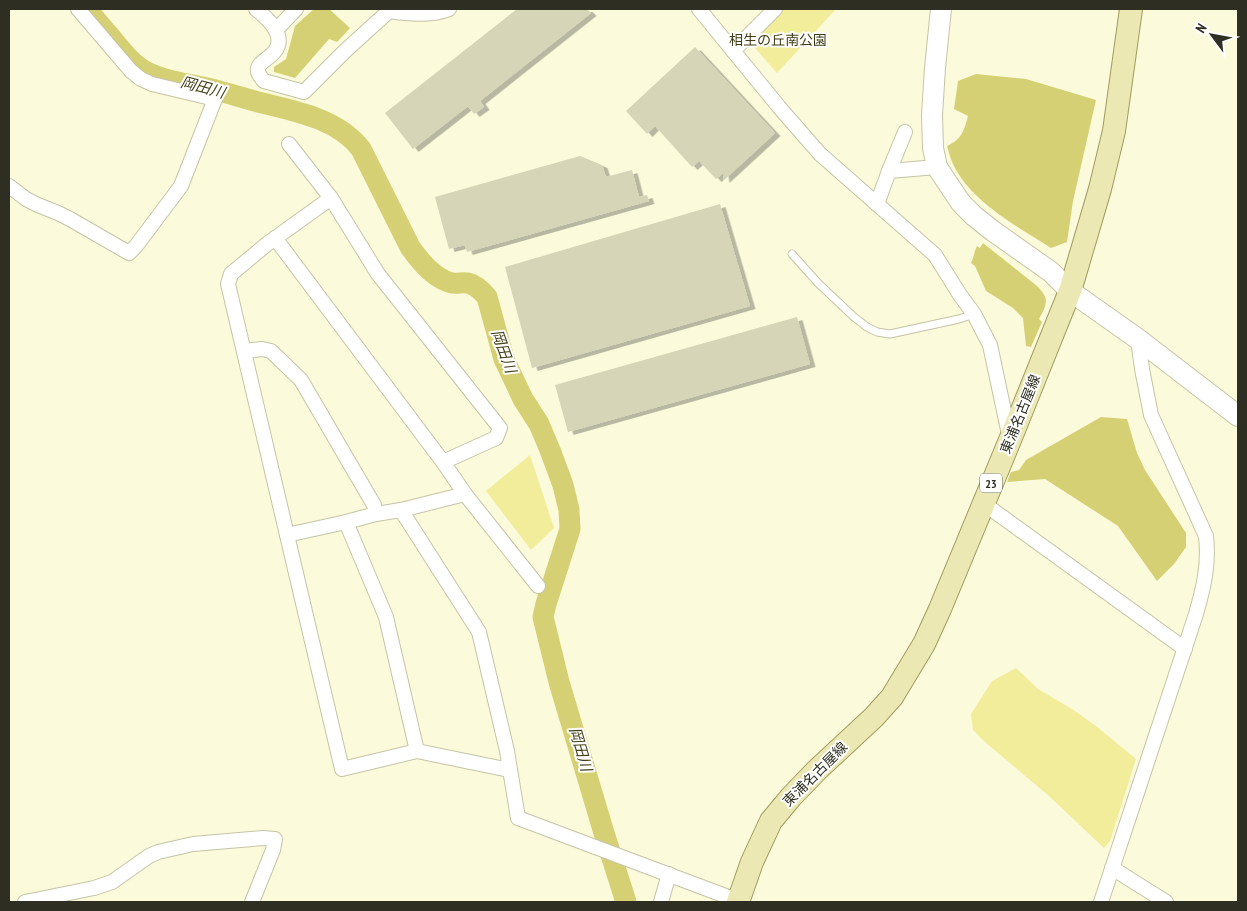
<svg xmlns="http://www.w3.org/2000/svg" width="1247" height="911" font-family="'PT Sans Narrow','Noto Sans JP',sans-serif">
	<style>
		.green { fill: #f2ed9b }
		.water { fill: #d6d074 }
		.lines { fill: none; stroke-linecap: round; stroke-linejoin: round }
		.river { stroke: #d6d074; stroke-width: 21 }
		.building { fill: #d6d5b7; filter: url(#shadow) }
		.lane-casing { stroke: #c5c4a6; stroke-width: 9 }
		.street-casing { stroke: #c5c4a6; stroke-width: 16 }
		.secondary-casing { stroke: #c5c4a6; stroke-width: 22 }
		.primary-casing { stroke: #a09c60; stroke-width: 24 }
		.lane { stroke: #fff; stroke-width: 7 }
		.street { stroke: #fff; stroke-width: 14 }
		.secondary { stroke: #fff; stroke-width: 20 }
		.primary { stroke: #ebe8b3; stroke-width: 22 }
		.labels { text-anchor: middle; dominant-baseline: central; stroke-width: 4; stroke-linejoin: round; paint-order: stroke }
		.shield { fill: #fff; stroke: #6d6d64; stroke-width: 1 }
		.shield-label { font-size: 12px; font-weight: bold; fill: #2e2e22 }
		.park-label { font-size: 14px; fill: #423f18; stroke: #fff }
		.street-label { font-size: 14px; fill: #2e2e22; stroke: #fff }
		.water-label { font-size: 15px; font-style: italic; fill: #45421b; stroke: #fff }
	</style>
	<defs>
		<filter id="shadow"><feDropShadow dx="5.5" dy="3" stdDeviation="0" flood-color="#0004"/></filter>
	</defs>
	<rect width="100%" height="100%" fill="#fbfadb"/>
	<g class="green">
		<polygon points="783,9 836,9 777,73 747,39"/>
		<polygon points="530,455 554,528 531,550 486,491"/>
		<polygon points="1016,668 1038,689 1072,709 1096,726 1136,759 1110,841 1104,848 1049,796 985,742 973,730 971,714 992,681"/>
	</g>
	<g class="water">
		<polygon points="314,9 329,9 350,28 337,42 329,39 295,78 274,72 274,67 286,59 295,26"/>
		<path d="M976 74 1026 79 1096 100 1073 201 1067 242 1051 248C1017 226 971 202 953 164 950 158 949 152 947 146 962 139 964 131 968 116L954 109 958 81Z"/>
		<path d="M983 243 1037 286C1050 299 1047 304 1039 319L1042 322 1031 347 1026 346 1023 318 1013 308 986 291 975 266 971 263C974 257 974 252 977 246L980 248Z"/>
		<polygon points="1101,417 1127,419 1137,453 1145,470 1186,533 1186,547 1174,564 1157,581 1118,526 1045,479 1007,482 1011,472 1019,470 1026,460"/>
	</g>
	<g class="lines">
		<path class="river" d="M87 9C94 18 102 27 109 35 120 48 132 65 147 72 164 81 184 83 203 87 221 91 240 97 258 102 294 111 337 118 361 149L410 247C419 260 434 279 452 283 457 284 463 282 468 283 476 285 482 291 487 297L504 359 523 399 539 424 550 450 563 485 569 510 570 529 546 604 543 617 559 682 604 833 626 902"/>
	</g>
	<g class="building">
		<polygon points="517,9 587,9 591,13 480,101 484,107 474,114 468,106 413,149 385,113"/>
		<polygon points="695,47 775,133 724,180 723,173 716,179 699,161 692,167 655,126 647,134 626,111"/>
		<polygon points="580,156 602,165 606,177 632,170 639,197 647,195 649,201 467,252 465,245 449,249 435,197"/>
		<polygon points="720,204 750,306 532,368 505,267"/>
		<polygon points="797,317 810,364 568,432 555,385"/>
	</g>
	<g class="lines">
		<defs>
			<polyline id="lane" points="792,254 818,283 854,317 867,327 877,332 890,334 959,319 974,314"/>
			<g id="street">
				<path d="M256 9C267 18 287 35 275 51 267 62 248 64 264 81L304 92 345 51 389 11C408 14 432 16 449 9"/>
				<polyline points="699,9 779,107 820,154 935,255 960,295 974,314 990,345 1010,439"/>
				<polyline points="276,30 296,9"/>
				<polyline points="733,51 775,9"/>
				<polyline points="289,144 331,198"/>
				<polyline points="889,171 905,132"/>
				<polyline points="9,186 26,199 38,205 58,213 70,219 129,253 136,246 181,186 215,99 152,84 141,79 131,71 78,9"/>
				<polyline points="877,204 889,171 937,167"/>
				<polyline points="275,238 443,462 465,494 538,586"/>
				<polyline points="244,351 262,349 271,351 301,380 374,505 376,514"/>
				<polyline points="443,462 496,438 500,428 378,274 331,198 267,244 231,274 228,284 342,769 417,751 509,770"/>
				<polyline points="983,503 1185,649"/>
				<polyline points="401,510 479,632 507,751 518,818 739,901"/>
				<polyline points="346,522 386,617 417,751"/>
				<polyline points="287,535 346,522 376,514 401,510 465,494"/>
				<polyline points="1112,868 1166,902"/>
				<polyline points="25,902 94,888 112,882 149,856 158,852 193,844 263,838 275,839 273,850 252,902"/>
				<polyline points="661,902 669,874"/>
				<path d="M1101 902 1196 614C1204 586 1209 565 1206 536L1151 415 1142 369 1138 339"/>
			</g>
			<polyline id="secondary" points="941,9 935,68 932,115 933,148 937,167 961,203 974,216 993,231 1051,272 1070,291 1138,339 1238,416"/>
			<polyline id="primary" points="738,902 752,862 771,821 791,797 817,770 874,717 892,697 924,644 940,609 1010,440 1070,291 1100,189 1114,131 1131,9"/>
		</defs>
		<use href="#lane" class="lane-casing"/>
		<use href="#street" class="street-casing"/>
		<use href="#secondary" class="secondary-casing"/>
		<use href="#primary" class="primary-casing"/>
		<use href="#lane" class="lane"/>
		<use href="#street" class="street"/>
		<use href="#secondary" class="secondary"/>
		<use href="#primary" class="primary"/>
	</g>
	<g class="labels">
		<rect class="shield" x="980" y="473.5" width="22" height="19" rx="4"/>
		<g class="shield-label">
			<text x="991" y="483">23</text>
		</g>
		<g class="park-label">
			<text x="778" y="40">相生の丘南公園</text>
		</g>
		<g class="street-label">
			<text transform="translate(1020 414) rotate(-68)">東浦名古屋線</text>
			<text transform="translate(815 774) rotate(-45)">東浦名古屋線</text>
		</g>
		<g class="water-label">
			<text transform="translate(203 87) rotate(15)">岡田川</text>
			<text transform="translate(504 351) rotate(70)">岡田川</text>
			<text transform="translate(581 749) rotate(74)">岡田川</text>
		</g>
	</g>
	<rect width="1247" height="911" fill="none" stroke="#2e2e22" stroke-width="20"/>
	<g transform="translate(1212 35) rotate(302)" stroke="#ffffff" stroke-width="4" paint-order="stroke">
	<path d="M0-4L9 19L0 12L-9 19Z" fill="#2e2e22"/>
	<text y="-8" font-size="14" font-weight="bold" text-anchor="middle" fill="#2e2e22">N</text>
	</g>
</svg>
